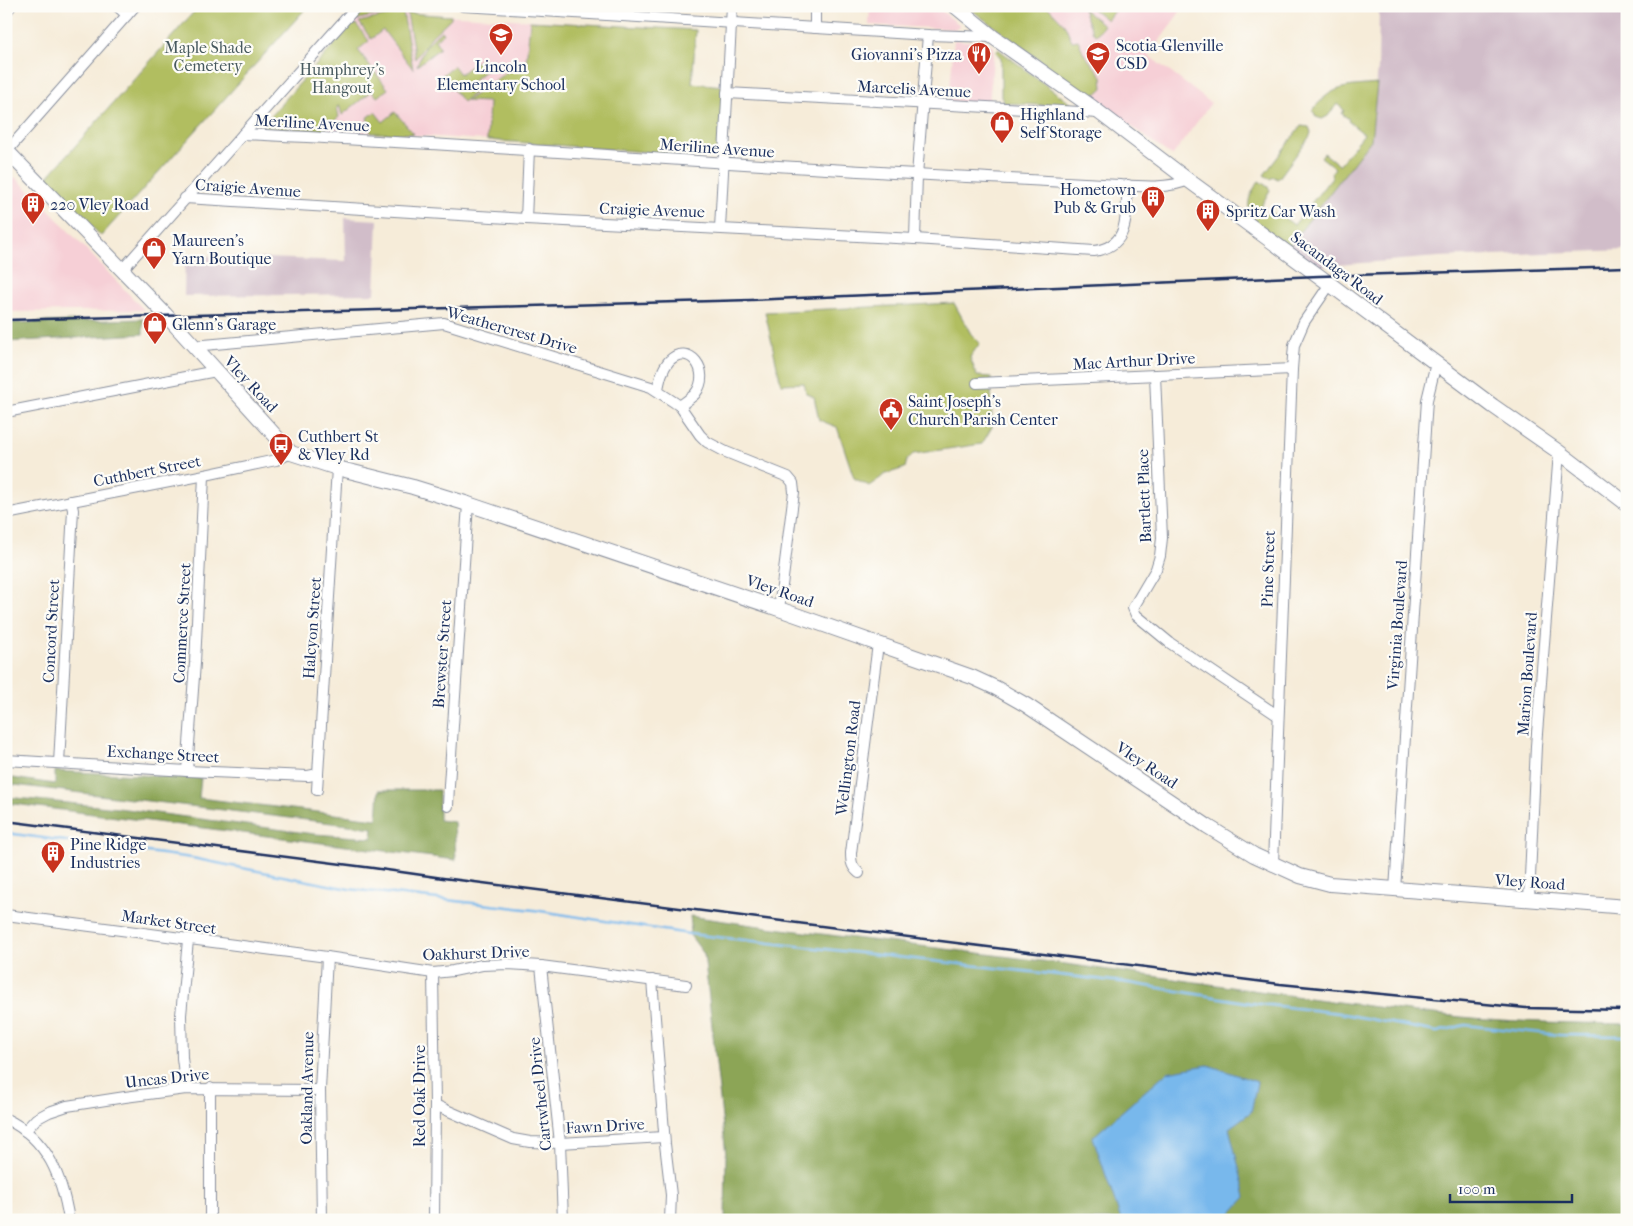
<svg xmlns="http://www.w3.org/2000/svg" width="1633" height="1226" font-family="'IM FELL French Canon',serif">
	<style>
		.built { fill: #f6cfd6 }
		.industrial { fill: #d1bdc9 }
		.green { fill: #b1be61; stroke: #667660 }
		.forest { fill: #8ca557; stroke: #546a5a }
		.water { fill: #78b8ec; stroke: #4a74a5 }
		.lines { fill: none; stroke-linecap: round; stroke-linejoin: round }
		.stream { stroke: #78b8ec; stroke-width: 2.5 }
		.street-casing { stroke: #888e9c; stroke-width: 12 }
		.secondary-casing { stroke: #888e9c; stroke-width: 16 }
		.street { stroke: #fff; stroke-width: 10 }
		.secondary { stroke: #fff; stroke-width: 14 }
		.rail { stroke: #1b2f5e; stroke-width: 2.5 }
		.labels { text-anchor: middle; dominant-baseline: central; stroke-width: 4.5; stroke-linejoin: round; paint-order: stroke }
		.poi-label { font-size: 16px; fill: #1b2f5e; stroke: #fdfcf7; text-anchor: start }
		.park-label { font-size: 16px; fill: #485a5f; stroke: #fdfcf7 }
		.street-label { font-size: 16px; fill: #1b2f5e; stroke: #fdfcf7 }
	</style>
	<rect width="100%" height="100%" fill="#fdfcf7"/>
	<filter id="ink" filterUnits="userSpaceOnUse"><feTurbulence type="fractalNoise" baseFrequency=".02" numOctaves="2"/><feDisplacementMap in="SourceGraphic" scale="10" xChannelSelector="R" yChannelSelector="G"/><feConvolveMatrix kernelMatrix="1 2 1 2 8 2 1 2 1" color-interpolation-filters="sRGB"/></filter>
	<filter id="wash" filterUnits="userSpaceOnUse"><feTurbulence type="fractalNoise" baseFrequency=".0096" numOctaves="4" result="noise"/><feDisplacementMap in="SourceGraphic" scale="20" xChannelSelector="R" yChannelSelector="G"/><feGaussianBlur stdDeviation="1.12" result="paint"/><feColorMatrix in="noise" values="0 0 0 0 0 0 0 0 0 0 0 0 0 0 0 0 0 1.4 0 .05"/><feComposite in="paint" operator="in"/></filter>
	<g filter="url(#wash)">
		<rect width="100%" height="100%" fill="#f6ecd9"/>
		<g class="built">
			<polygon points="870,6 935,6 960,25 956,29 869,25"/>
			<polygon points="966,6 1184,6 1149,56 1211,103 1172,156"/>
			<polygon points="373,7 402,9 408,13 678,29 676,82 719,150 712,157 487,140 264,126 264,123 352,25 361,12"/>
			<polygon points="954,40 989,43 994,48 989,104 949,101"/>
			<polygon points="15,177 40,201 144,310 6,312 6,186"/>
		</g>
		<g class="industrial">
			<polygon points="1379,6 1627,6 1627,250 1438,257 1312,267 1289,246 1371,140 1378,68"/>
			<polygon points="345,218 378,220 375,294 184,296 185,255 346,261"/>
		</g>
		<g class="green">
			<polygon points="199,6 308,6 101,236 46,179"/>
			<polygon points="966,6 1047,6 1065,25 1072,41 1078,40 1084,54 1102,76 1103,88 1095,95 1086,94"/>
			<polygon points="1089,6 1118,6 1107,20"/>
			<polygon points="373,7 402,9 355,20 361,12"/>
			<polygon points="1083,9 1104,25 1096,35 1093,33"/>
			<polygon points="403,12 413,69 383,30 371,39 359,22"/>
			<polygon points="407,13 451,16 451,18 432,36 415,59"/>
			<polygon points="530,21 696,30 692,83 724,86 719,150 712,157 487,140 489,102 466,101 518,64 526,64"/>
			<polygon points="356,24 369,41 358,50 388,89 377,97 372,91 342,115 339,105 337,107 339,117 325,130 264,126 264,123 352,25"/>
			<path d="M441 31 443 33 435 40 440 48 417 66C421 51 430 40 441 31Z"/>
			<polygon points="998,49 1071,104 1072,107 1004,103 1001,97 1001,58 996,52"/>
			<polygon points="479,60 486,70 469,84 475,92 463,102 442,75 454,66 460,74"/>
			<path d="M1377 84 1371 140 1289 246C1263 227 1232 217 1259 181L1268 187 1270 190 1259 210 1266 215 1270 211 1276 215 1279 214 1294 225 1332 177 1331 173 1335 168 1321 157 1324 153 1339 165 1364 134 1348 121 1349 119 1342 114 1344 110 1337 104 1328 116 1322 119 1316 117 1313 110C1332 84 1348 87 1377 84Z"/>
			<polygon points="375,112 383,122 395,112 414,134 371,133 367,118"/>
			<polygon points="1301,126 1309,127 1311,132 1310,136 1279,178 1278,179 1274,177 1270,179 1264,175"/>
			<polygon points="954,303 971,334 980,343 970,357 977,376 991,377 992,427 982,444 913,454 907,460 905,468 886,474 869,486 854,478 837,427 819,420 814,397 806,393 804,383 781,384 765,312"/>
		</g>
		<g class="forest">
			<polygon points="143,319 143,334 6,342 6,323"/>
			<polygon points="55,771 201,778 199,798 377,819 379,790 439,790 439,820 454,822 456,860 6,803 6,797 118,808 314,834 372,838 373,828 6,784 6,777 55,784"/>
			<path d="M690 916C834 938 979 951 1123 972 1235 987 1348 1005 1461 1017 1516 1022 1572 1023 1627 1024V1220H725L726 1155 707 980 704 954 689 934 691 926Z"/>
		</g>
		<polygon class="water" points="1208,1065 1257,1082 1251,1112 1229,1128 1246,1197 1225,1220 1121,1220 1093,1137 1167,1072"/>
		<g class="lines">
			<polyline class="stream" points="6,833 192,858 349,889 534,910 689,934 1123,982 1251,1003 1339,1013 1437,1032 1465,1025 1560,1035 1627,1036"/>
		</g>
	</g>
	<g filter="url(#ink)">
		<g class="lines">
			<defs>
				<g id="street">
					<polyline points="117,6 127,15"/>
					<polyline points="463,6 928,35 993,37"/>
					<polyline points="6,12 11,6"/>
					<polyline points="815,28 815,6"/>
					<polyline points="727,93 1099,113"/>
					<path d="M243 134C492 145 740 166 989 178 1027 180 1065 182 1103 184 1128 185 1165 191 1188 180"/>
					<polyline points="7,151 135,6"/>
					<path d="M185 198 526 219 915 239 1094 251C1131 246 1125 215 1128 185"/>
					<polyline points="526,219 529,149"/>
					<polyline points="720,228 732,6"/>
					<polyline points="915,239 917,175 928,35"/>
					<polyline points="122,270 357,6"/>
					<polyline points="193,346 444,323 651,387 680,406 700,435 707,442 726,452 788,477 793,483 794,492 779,609"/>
					<polyline points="1155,375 1162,538 1160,556 1156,569 1133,608 1136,615 1170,643 1277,715"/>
					<polyline points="977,383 1292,369"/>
					<path d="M658 389C660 379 662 369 669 361 688 341 713 371 695 394 691 398 685 402 680 406"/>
					<polyline points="6,412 216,371"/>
					<polyline points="6,514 210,474 276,460 291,453"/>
					<polyline points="6,760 187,771 308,776 318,774"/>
					<polyline points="59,763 73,510 71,501"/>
					<polyline points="187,771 195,663 204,476"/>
					<polyline points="317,790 337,468"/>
					<polyline points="448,806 449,785 468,504"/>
					<polyline points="1273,864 1292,369 1294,345 1304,322 1330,284"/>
					<path d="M859 873C852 867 851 863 851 853L878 644"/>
					<polyline points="1395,890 1427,400 1436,363"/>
					<polyline points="1529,899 1536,746 1559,452"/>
					<polyline points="6,915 327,957 433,973 453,971 482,965 508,964 541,966 686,985"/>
					<polyline points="541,966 560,1143 563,1220"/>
					<polyline points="433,973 435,1105 434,1220"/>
					<polyline points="652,980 665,1144 671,1195 670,1220"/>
					<polyline points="186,1089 182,1058 181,1015 188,940"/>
					<polyline points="435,1105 513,1139 530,1142 560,1143 664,1137"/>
					<path d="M6 1119C48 1139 62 1177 69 1220"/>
					<polyline points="25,1131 36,1119 49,1112 67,1106 125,1097 186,1089 320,1090"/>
					<polyline points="210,1220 210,1088"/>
					<polyline points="322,1220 320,1090 327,957"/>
				</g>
				<g id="secondary">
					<polyline points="955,6 993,37 1092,107 1188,180 1319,276 1493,406 1559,452 1627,504"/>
					<polyline points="6,150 165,314 291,453 337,468 413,487 468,504 779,609 972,677 996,688 1026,705 1207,826 1254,855 1300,876 1330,884 1627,907"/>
				</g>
			</defs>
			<use href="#street" class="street-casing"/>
			<use href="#secondary" class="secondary-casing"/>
			<use href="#street" class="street"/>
			<use href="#secondary" class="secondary"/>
			<g class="rail">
				<polyline points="6,320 751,300 1319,276 1627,267"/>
				<polyline points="6,821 373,868 443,878 1280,984 1526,1008 1627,1010"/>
			</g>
		</g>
	</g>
	<defs>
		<symbol id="school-pin" viewBox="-11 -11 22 30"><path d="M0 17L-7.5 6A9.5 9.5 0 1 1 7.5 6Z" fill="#c8321e" stroke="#fdfcf7"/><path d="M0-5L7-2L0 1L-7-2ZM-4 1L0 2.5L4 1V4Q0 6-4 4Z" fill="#fff"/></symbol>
		<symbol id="restaurant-pin" viewBox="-11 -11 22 30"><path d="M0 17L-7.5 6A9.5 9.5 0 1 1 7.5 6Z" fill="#c8321e" stroke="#fdfcf7"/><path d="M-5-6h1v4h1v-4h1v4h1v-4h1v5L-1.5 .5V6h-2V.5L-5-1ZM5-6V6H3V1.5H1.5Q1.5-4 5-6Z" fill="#fff"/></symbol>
		<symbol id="shop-pin" viewBox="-11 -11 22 30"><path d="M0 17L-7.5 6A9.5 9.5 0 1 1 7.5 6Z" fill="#c8321e" stroke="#fdfcf7"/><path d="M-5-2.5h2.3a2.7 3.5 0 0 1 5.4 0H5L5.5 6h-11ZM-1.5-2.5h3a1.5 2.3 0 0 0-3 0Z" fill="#fff"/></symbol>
		<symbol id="building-pin" viewBox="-11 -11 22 30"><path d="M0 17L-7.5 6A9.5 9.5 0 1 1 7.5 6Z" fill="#c8321e" stroke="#fdfcf7"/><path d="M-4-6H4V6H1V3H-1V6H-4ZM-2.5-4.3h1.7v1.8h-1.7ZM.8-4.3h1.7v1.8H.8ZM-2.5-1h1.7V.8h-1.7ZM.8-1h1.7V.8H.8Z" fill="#fff"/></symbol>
		<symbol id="civic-pin" viewBox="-11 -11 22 30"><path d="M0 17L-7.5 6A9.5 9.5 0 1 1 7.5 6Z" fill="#c8321e" stroke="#fdfcf7"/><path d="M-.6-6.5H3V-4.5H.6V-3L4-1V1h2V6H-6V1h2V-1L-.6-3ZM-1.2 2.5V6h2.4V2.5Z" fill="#fff"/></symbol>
		<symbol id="bus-pin" viewBox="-11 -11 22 30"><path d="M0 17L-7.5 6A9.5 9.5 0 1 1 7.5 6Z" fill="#c8321e" stroke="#fdfcf7"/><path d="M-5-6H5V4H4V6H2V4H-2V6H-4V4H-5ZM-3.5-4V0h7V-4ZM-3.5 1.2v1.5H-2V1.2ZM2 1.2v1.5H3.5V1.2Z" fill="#fff"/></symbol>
	</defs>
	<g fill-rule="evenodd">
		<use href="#school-pin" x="487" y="21" width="28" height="38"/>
		<use href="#restaurant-pin" x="965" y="40" width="28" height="38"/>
		<use href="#school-pin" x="1084" y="40" width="28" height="38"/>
		<use href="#shop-pin" x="988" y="109" width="28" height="38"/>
		<use href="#building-pin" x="1139" y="184" width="28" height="38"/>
		<use href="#building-pin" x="19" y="190" width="28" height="38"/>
		<use href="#building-pin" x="1194" y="197" width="28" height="38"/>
		<use href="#shop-pin" x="140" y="235" width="28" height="38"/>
		<use href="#shop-pin" x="141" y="310" width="28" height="38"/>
		<use href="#civic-pin" x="877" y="396" width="28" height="38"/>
		<use href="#bus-pin" x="267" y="431" width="28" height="38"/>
		<use href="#building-pin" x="39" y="839" width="28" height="38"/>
	</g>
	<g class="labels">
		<g class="poi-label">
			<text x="1116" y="45">Scotia-Glenville<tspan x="1116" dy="18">CSD</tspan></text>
			<text x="962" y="54" text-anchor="end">Giovanni's Pizza</text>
			<text x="501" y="66" text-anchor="middle">Lincoln<tspan x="501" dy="18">Elementary School</tspan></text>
			<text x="1020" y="114">Highland<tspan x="1020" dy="18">Self Storage</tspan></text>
			<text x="1136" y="189" text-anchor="end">Hometown<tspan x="1136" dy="18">Pub &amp; Grub</tspan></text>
			<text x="50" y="204">220 Vley Road</text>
			<text x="1226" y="211">Spritz Car Wash</text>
			<text x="172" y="240">Maureen’s<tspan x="172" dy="18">Yarn Boutique</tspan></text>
			<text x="172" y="324">Glenn's Garage</text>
			<text x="908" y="401">Saint Joseph's<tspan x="908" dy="18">Church Parish Center</tspan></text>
			<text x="298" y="436">Cuthbert St<tspan x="298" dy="18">&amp; Vley Rd</tspan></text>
			<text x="70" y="844">Pine Ridge<tspan x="70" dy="18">Industries</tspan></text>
		</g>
		<g class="park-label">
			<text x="208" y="47">Maple Shade<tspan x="208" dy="18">Cemetery</tspan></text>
			<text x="342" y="69">Humphrey's<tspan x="342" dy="18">Hangout</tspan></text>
		</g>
		<g class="street-label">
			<text transform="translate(914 89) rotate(3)">Marcelis Avenue</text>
			<text transform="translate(312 123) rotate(3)">Meriline Avenue</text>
			<text transform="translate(717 148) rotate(4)">Meriline Avenue</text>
			<text transform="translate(248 188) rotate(4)">Craigie Avenue</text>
			<text transform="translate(652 210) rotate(2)">Craigie Avenue</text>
			<text transform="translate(1337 268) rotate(37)">Sacandaga Road</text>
			<text transform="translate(512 330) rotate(16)">Weathercrest Drive</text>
			<text transform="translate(1134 361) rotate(-3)">Mac Arthur Drive</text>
			<text transform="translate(251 384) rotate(47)">Vley Road</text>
			<text transform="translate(147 471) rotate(-11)">Cuthbert Street</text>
			<text transform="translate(1144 496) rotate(-92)">Bartlett Place</text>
			<text transform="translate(1268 569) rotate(-88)">Pine Street</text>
			<text transform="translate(780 591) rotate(19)">Vley Road</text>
			<text transform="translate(182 623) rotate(-87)">Commerce Street</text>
			<text transform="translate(1397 625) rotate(-86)">Virginia Boulevard</text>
			<text transform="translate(312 628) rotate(-86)">Halcyon Street</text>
			<text transform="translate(51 631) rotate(-87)">Concord Street</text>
			<text transform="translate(442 654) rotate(-86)">Brewster Street</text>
			<text transform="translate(1527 674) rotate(-86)">Marion Boulevard</text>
			<text transform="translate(163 754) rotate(3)">Exchange Street</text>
			<text transform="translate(848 758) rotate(-83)">Wellington Road</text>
			<text transform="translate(1147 765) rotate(34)">Vley Road</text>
			<text transform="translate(1530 882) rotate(4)">Vley Road</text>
			<text transform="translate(169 922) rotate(8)">Market Street</text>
			<text transform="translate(476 953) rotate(-2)">Oakhurst Drive</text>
			<text transform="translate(167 1078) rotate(-6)">Uncas Drive</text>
			<text transform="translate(307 1088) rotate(-89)">Oakland Avenue</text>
			<text transform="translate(540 1094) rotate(-96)">Cartwheel Drive</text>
			<text transform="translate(419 1096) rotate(-90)">Red Oak Drive</text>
			<text transform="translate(605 1126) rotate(-3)">Fawn Drive</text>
		</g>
	</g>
	<rect width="1633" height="1226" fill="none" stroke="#fdfcf7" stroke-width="25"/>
	<path d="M1450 1194v8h122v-8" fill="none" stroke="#1b2f5e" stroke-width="2.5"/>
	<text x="1458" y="1194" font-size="15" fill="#1b2f5e" stroke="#fdfcf7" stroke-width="4" paint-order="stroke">100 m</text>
</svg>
